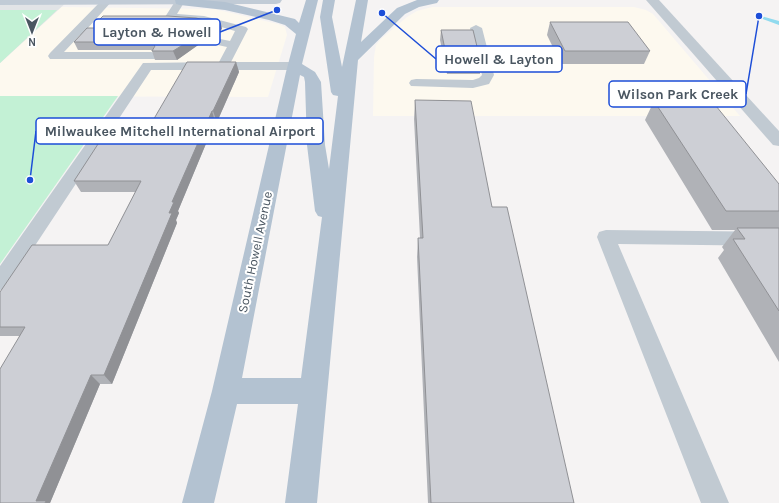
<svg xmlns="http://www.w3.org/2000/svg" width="779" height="503" font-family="Karla,sans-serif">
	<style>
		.commercial { fill: #fdf9ef }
		.airport { fill: #e2e4e7 }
		.green { fill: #c3f1d5 }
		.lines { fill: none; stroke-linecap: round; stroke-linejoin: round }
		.stream { fill: #90daee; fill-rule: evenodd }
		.lane { fill: #c1cad2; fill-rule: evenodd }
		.street { fill: #c1cad2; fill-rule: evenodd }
		.secondary { fill: #c1cbd6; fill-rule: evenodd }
		.primary { fill: #b3c2d1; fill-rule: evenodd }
		.wall { fill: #b0b2b7 }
		.shaded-wall { fill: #909195 }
		.building { fill: #cdcfd5; stroke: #909195 }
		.labels { text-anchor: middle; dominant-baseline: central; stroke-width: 4; stroke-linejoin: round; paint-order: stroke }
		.street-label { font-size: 13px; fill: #4a5661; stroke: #fff }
		.leader { fill: none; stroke: #1d4ed8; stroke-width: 1.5 }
		.callout-dot { fill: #1d4ed8; stroke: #fff; stroke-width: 1.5 }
		.callout { fill: #fff; stroke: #1d4ed8; stroke-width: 1.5 }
		.callout-label { font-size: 14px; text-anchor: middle; font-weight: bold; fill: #4a5661 }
	</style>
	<rect width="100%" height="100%" fill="#f5f3f3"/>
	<g class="commercial">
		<polygon points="61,7 214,9 278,24 285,27 287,35 268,97 0,96 0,63"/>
		<polygon points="432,7 634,7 646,10 653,14 740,116 373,116 374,57 376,45 381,39 407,17 417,11"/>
	</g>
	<polygon class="airport" points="0,0 69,0 0,63"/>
	<g class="green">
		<polygon points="0,10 57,10 0,63"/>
		<polygon points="0,96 118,96 0,264"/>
	</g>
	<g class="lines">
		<polygon class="stream" points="757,15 779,21 779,25 757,17"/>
		<g class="lane">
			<polygon points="102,0 112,1 87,29 113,30 115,32 113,34 80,35 64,52 151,52 155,53 157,56 155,59 50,59 48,56 50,53"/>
			<polygon points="176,0 185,1 177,14 204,16 246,27 248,29 231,62 295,62 299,63 301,66 299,69 295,70 151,70 7,288 0,290 0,266 143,63 219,62 227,47 176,36 172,35 170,33 172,31 176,30 230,41 235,31 204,22 166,19 165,17"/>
			<polygon points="476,25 482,28 494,75 489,84 473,88 411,86 409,83 411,80 416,79 473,80 479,78 482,75 470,28"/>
			<polygon points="606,230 779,232 779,246 618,244 729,503 701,503 597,237 599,232"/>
		</g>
		<polygon class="street" points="646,0 659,0 779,131 779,146 773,145"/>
		<polygon class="secondary" points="0,0 282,0 280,3 276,4 0,5"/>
		<path class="primary" d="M175 0H203L225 2 295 19 299 23 306 0H318L302 64 315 72 321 82 325 145 329 169 338 96 333 95 331 92 320 17 323 0H335L332 17 342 67 356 0H368L361 42 397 8 417 0H439L437 3 419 7 405 14 358 60 317 503H285L298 404H237L214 503H182L212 391 286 72 296 34 285 25 269 20 225 10 180 5 176 4ZM300 75 304 77 305 82 307 145 315 211 318 216 322 217 301 378H242Z"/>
	</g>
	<g class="wall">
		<polygon points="103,16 221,24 222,29 212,36 169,28 100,28 97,22"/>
		<polygon points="550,22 650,51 644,64 561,64 547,35"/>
		<polygon points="87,28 201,43 177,60 155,60 152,51 151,50 78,50 74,42"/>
		<polygon points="441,30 481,63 480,74 447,74 440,40"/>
		<polygon points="236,62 239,72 217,122 215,122 178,211 179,213 176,220 177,223 112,384 100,384 50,503 0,503 19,336 0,336 0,292 108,245 136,192 81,192 74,181 141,141"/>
		<polygon points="415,100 492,207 574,503 428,503 417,257 418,238 420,238 414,119"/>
		<polygon points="654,101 779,184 779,362 718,258 724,250 722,247 735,230 712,230 645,120"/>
	</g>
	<g class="shaded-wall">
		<polygon points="221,24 222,29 212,36 211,31"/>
		<polygon points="199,35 201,43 177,60 173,51"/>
		<polygon points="236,62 239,72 217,122 213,111"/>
		<polygon points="212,111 215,122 178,211 179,213 176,220 177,223 112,384 104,375 169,213 172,202"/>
		<polygon points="91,375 100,384 50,503 51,503 40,503 36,501"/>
	</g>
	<g class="building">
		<polygon points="103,16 168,16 196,18 221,24 211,31 167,22 97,22"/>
		<polygon points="550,22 628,22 650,51 565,51"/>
		<polygon points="87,28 166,28 199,35 173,51 152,51 155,46 152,43 148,42 74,42"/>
		<polygon points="441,30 473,30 481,63 448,64"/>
		<polygon points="187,62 236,62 213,111 212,111 172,202 174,202 169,213 172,213 104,375 91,375 36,501 46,501 45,503 0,503 0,369 25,327 0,327 0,292 32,245 108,245 141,181 74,181 100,141 141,141"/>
		<polygon points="415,100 471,101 492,207 507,207 574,503 431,503 418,238 423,238"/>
		<polygon points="654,101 712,101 779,184 779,211 726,211"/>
		<polygon points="737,228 779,228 779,311 733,239 745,239"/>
	</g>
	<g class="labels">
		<g class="street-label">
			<text transform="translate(255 252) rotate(-78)">South Howell Avenue</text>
		</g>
	</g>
	<path class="leader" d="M277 10L220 32M382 13L436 59M759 16L746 94M30 180L36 131"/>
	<g class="callout-dot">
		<circle cx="277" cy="10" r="4"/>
		<circle cx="382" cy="13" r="4"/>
		<circle cx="759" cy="16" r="4"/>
		<circle cx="30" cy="180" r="4"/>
	</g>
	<g class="callout">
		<rect x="94" y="19" width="126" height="26" rx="4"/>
		<rect x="436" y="46" width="126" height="26" rx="4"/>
		<rect x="609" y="81" width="137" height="26" rx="4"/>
		<rect x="36" y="118" width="287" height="26" rx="4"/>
	</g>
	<g class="callout-label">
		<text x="157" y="37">Layton &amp; Howell</text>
		<text x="499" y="64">Howell &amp; Layton</text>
		<text x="678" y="99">Wilson Park Creek</text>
		<text x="180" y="136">Milwaukee Mitchell International Airport</text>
	</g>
	<g transform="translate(32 32) rotate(180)" stroke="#ffffff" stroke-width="3" paint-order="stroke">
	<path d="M0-3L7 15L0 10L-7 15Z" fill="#4a5661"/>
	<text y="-6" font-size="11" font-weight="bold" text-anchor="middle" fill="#4a5661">N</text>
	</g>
</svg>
